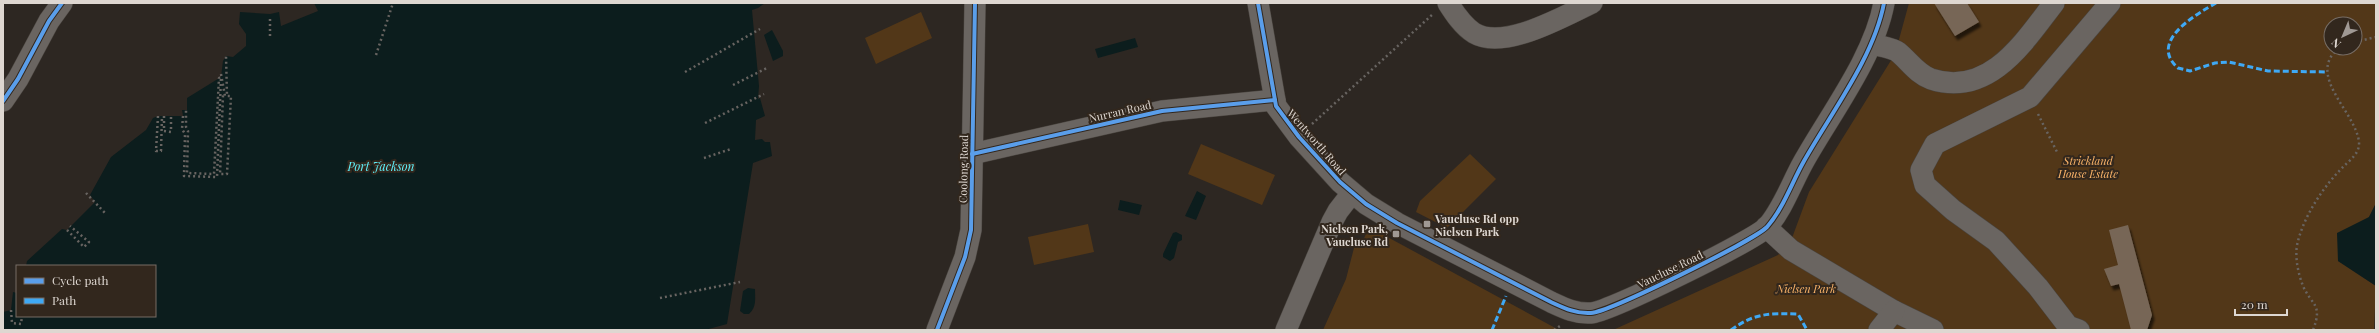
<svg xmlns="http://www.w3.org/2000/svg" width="2379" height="333" font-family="'Playfair Display',serif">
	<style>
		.green { fill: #523718; fill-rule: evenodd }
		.water { fill: #0c1d1d }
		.building { fill: #776656; filter: url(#shadow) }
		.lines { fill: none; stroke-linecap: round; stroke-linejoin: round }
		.minor-casing { stroke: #49443f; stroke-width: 22 }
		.path { stroke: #686461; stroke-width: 2.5; stroke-dasharray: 2 3; stroke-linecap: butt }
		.minor { stroke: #6a6561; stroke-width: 21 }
		.quiet { stroke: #3fa9f5; stroke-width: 3; stroke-dasharray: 6 3; stroke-linecap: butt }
		.cycleway-casing { stroke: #32271d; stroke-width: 6 }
		.cycleway { stroke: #5a9eea; stroke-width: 4 }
		.poi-dot { fill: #a09994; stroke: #32271d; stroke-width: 1.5 }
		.labels { text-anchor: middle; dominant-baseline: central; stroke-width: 4; stroke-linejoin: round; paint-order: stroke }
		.street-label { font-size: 11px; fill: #ded7d1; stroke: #32271d }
		.park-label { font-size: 11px; font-style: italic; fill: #fbb469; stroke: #32271d }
		.poi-label { font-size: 11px; font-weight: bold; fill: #ded7d1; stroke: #32271d; text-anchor: start }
		.water-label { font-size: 12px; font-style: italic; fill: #5ff1fa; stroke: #32271d }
	</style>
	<defs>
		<filter id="shadow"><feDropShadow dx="2.5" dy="4.5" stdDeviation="1" flood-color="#0009"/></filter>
	</defs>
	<rect width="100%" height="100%" fill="#2d2722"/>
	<g class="green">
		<path d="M1909 3H2376V203L2369 217 2338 261 2376 286 2374 330H1613L1778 255 1792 238 1809 192 1895 54ZM2331 24H2355V48H2331Z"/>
		<polygon points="921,12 932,38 876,64 865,38"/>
		<polygon points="1201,144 1275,175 1262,205 1188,174"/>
		<polygon points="1470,154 1496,179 1447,228 1416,212 1420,201"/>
		<polygon points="1088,224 1094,252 1034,265 1028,237"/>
		<polygon points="1369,227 1559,330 1323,330 1346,279 1355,244 1362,243"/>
	</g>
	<g class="water">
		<polygon points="314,3 765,3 758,8 752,10 759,86 758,99 760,98 765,116 756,120 755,140 762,139 765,142 770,142 772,156 753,163 727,324 705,330 3,330 3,312 11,310 13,292 17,293 17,316 155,316 155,266 26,266 27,261 62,229 67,230 95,202 90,195 111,157 146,130 153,118 158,116 183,116 182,110 187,110 187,98 221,77 223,61 226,56 233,57 246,46 246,34 239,24 240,12 270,14 279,12 281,26 318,11"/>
		<polygon points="772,30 783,51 783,56 773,61 764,35"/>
		<polygon points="1135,38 1138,47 1098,58 1095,49"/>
		<polygon points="1197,191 1206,196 1196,220 1185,216"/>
		<polygon points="1120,200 1142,205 1139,215 1118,210"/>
		<polygon points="2376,203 2376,286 2338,261 2337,233 2369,217"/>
		<polygon points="1176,232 1182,235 1182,240 1178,242 1174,258 1170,261 1163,257 1163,254 1173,233"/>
		<path d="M748 288 755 289C755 298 757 307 749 314H744L740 311 743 291Z"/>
	</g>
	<g class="building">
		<polygon points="1934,3 1967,3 1979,22 1955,36"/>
		<polygon points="2128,225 2152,315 2147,330 2131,330 2119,284 2111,286 2104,269 2118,265 2109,230"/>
	</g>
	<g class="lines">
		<defs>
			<g id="minor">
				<path d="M1258 3 1276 106 1299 137 1340 182 1366 204 1397 223 1551 302C1564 308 1576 314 1591 313 1609 312 1753 241 1767 227 1783 209 1792 182 1804 161 1831 113 1874 57 1884 3"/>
				<path d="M1448 3C1455 14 1463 26 1474 33 1504 51 1564 16 1592 3"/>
				<path d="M1872 44C1879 46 1893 48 1898 52 1909 61 1917 74 1931 79 1989 98 2024 42 2054 3"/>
				<polyline points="3,101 18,79 49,21 62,3"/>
				<polyline points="972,154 1162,111 1275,100"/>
				<polyline points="1766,227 1791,250 1894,311 1933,330"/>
				<polyline points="937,330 965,257 971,230 975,3"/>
				<polyline points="1286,330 1332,222 1338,211 1352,193"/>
				<polyline points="1879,330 1894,311"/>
				<polyline points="2079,330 2068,326 2038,287 1996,241 1953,210 1925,185 1921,170 1935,144 2030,97 2110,3"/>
			</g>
		</defs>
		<use href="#minor" class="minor-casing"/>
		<g class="path">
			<polyline points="270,36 270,19"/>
			<polyline points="2355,42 2376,37"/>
			<polyline points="376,55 393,3"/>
			<polyline points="685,72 760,29"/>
			<polyline points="221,74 225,96 223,95 220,174 227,174 231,96 227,96 226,56"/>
			<polyline points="733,85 767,68"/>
			<polyline points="2038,114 2057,152"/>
			<polyline points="158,116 156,151 161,151 162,116"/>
			<polyline points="164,116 164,131 171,132 171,116"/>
			<polyline points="183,116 182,129 185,134 184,176 217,177 221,77 219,78 214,174 187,173 188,131 186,127 186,110"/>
			<polyline points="705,123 764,94"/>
			<polyline points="1312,124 1433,14"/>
			<polyline points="704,158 731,149"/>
			<polyline points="86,193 105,213"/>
			<polyline points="67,230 84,247 89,242 70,226"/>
			<polyline points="660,298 740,282"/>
			<polyline points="11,310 12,323 21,324 22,316"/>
			<polyline points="1554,330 1560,326"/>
			<path d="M2313 330C2323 304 2312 306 2303 286 2298 273 2294 255 2298 241 2305 214 2324 186 2343 167 2350 160 2360 153 2359 142 2356 112 2305 75 2339 48"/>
		</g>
		<use href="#minor" class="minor"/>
		<g class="quiet">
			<path d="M2216 3C2195 15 2148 42 2178 68L2190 71 2215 63 2229 62 2268 71 2327 72"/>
			<polyline points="1492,330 1506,296"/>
			<path d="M1731 330C1754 313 1770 313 1798 314L1807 330"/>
		</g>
		<defs>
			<g id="cycleway">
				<path d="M1258 3 1276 106 1299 137 1340 182 1366 204 1397 223 1551 302C1564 308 1576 314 1591 313 1609 312 1753 241 1767 227 1783 209 1792 182 1804 161 1831 113 1874 57 1884 3"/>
				<polyline points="3,101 18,79 49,21 62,3"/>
				<polyline points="972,154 1162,111 1275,100"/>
				<polyline points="937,330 965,257 971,230 975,3"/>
			</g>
		</defs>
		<use href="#cycleway" class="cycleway-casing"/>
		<use href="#cycleway" class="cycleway"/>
	</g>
	<g class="poi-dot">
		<rect x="1423" y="220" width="8" height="8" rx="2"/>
		<rect x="1392" y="230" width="8" height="8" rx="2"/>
	</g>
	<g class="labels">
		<g class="street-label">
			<text transform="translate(1120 111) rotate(-13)">Nurran Road</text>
			<text transform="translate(1317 142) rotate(49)">Wentworth Road</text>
			<text transform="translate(963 169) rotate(-89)">Coolong Road</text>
			<text transform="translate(1670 269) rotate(-26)">Vaucluse Road</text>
		</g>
		<g class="park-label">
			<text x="2088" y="160">Strickland<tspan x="2088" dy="13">House Estate</tspan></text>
			<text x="1806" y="288">Nielsen Park</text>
		</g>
		<g class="poi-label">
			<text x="1435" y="218">Vaucluse Rd opp<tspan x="1435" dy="13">Nielsen Park</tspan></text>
			<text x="1388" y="228" text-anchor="end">Nielsen Park,<tspan x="1388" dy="13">Vaucluse Rd</tspan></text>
		</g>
		<g class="water-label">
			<text x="381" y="166">Port Jackson</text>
		</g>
	</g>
	<rect width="2379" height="333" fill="none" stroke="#ded7d1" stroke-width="8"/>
	<rect x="16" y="265" width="140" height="52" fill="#32271d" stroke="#776d65"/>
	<rect x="24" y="278" width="20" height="6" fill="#5a9eea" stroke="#776d65"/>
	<text x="52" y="285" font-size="12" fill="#ded7d1">Cycle path</text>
	<rect x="24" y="298" width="20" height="6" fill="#3fa9f5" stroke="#776d65"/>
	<text x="52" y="305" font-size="12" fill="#ded7d1">Path</text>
	<g transform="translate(2343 36) rotate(224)"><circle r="19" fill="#32271d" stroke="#776d65"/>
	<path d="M0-3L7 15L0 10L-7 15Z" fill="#a09994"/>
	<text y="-6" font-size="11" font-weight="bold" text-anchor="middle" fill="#ded7d1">N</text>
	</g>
	<path d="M2235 309v6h52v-6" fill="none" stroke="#ded7d1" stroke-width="2"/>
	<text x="2241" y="309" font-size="12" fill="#ded7d1" stroke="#32271d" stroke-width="3" paint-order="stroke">20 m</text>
</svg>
